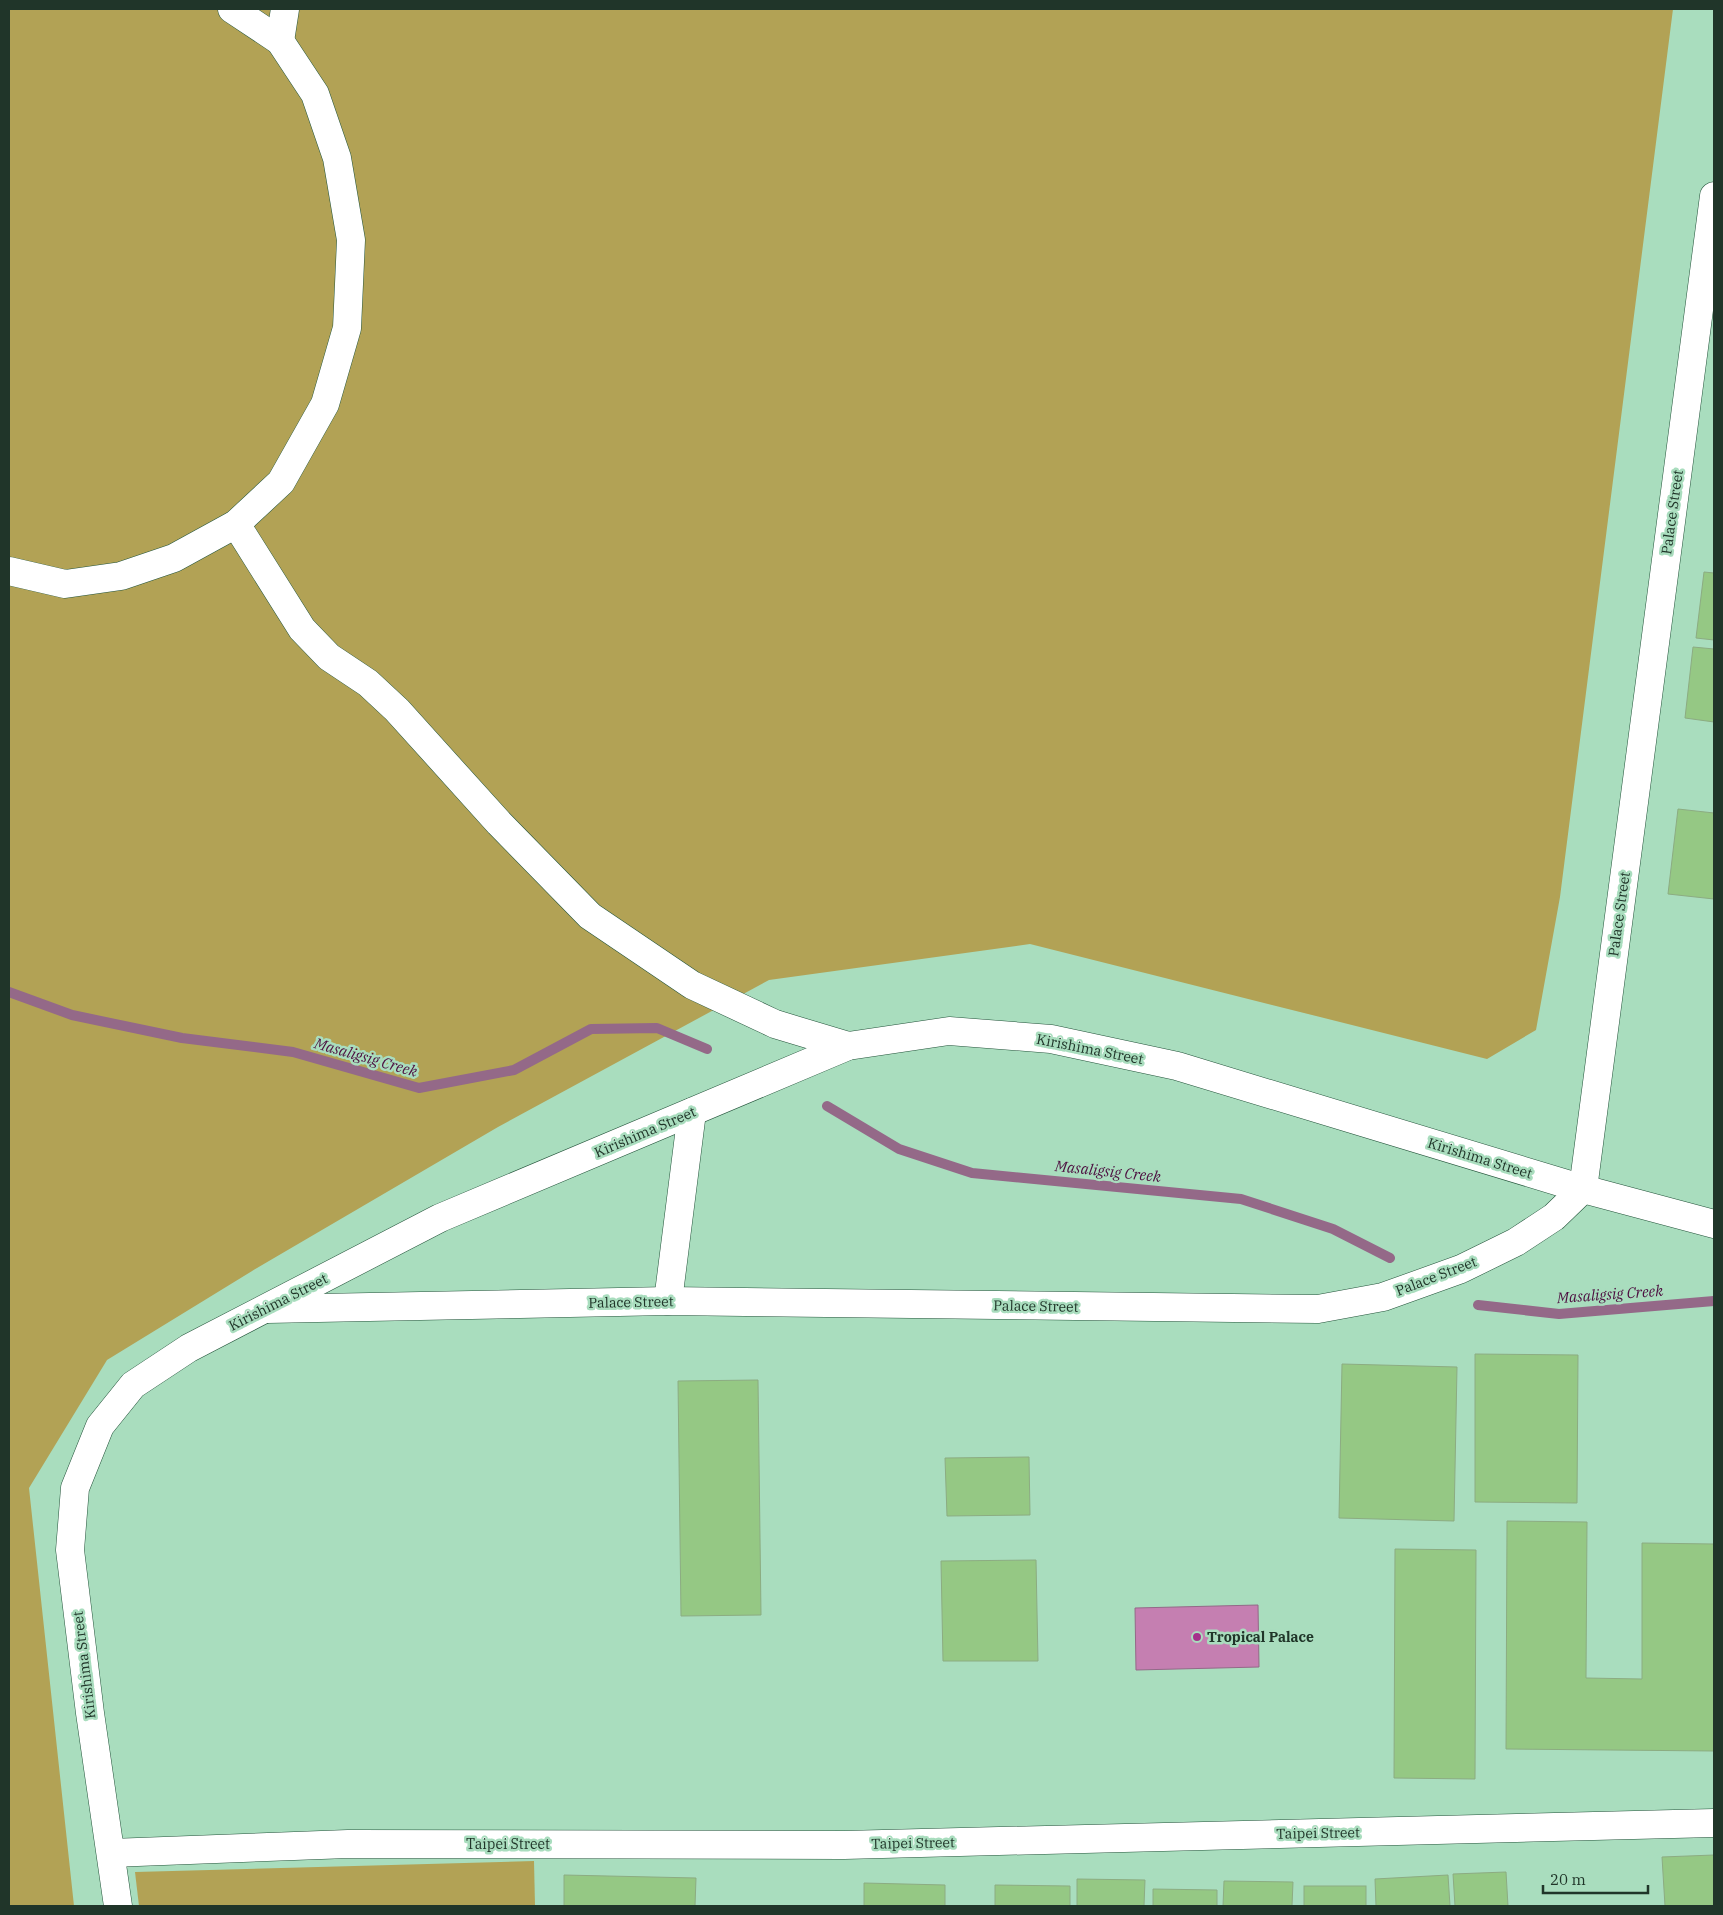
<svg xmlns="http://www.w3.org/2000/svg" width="1723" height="1915" font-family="'IBM Plex Serif',serif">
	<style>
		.green { fill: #b2a255 }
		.water { fill: #c57fb1; stroke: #946988 }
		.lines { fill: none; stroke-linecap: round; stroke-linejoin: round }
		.stream { stroke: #946988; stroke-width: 10 }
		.building { fill: #95c884; stroke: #8cac82 }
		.street-casing { stroke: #24543b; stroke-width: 29 }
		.street { stroke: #fff; stroke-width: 28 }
		.poi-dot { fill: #a5318b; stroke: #a9ddbe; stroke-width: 2 }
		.labels { text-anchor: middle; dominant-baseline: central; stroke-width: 5; stroke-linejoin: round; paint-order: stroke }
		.street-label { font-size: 14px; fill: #203529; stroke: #a9ddbe }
		.poi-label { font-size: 14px; font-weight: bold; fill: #203529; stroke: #a9ddbe; text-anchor: start }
		.water-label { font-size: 15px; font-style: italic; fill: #4d0e40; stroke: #a9ddbe }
	</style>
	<rect width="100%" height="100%" fill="#a9ddbe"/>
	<g class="green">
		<polygon points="9,9 1673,9 1560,897 1536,1030 1487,1059 1030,944 769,980 498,1127 257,1268 107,1360 29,1488 74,1906 9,1906"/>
		<polygon points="534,1861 535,1906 139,1906 135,1872"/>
	</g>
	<polygon class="water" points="1258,1605 1259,1667 1136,1670 1135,1608"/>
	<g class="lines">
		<g class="stream">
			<polyline points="9,992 72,1015 182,1038 293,1052 419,1088 514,1070 591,1029 657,1028 707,1049"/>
			<polyline points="827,1106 899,1149 972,1173 1241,1199 1333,1229 1390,1258"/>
			<polyline points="1478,1305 1559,1314 1714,1301"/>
		</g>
	</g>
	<g class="building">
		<polygon points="1704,572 1714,573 1714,640 1696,638"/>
		<polygon points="1693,647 1714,649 1714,722 1685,718"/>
		<polygon points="1678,809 1714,813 1714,899 1668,894"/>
		<polygon points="1475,1354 1578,1355 1577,1503 1475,1502"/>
		<polygon points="1342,1364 1457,1367 1454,1521 1339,1518"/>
		<polygon points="758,1380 761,1615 681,1616 678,1381"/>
		<polygon points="1029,1457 1030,1515 947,1516 945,1458"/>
		<polygon points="1507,1521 1587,1522 1586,1678 1642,1679 1642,1543 1714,1544 1714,1751 1506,1749"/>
		<polygon points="1395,1549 1476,1550 1475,1779 1394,1778"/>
		<polygon points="1036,1560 1038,1661 943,1661 941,1561"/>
		<polygon points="1714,1855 1714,1906 1665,1906 1662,1857"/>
		<polygon points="1506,1872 1508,1906 1455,1906 1453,1874"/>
		<polygon points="564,1875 696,1878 695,1906 564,1906"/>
		<polygon points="1448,1875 1450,1906 1376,1906 1375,1879"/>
		<polygon points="1077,1879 1145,1880 1144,1906 1077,1906"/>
		<polygon points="1224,1881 1293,1882 1292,1906 1223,1906"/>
		<polygon points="864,1883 945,1885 945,1906 864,1906"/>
		<polygon points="995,1885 1070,1886 1070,1906 995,1906"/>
		<rect x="1304" y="1886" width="62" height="20"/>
		<polygon points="1153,1889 1217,1890 1217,1906 1153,1906"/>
	</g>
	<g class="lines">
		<defs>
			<g id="street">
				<polyline points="280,41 285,9"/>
				<polyline points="236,524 302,629 329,657 368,683 397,710 499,823 590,916 692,985 775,1024 848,1046"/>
				<polyline points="9,571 65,584 121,576 174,558 236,524 281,482 325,404 347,328 351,240 337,158 315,94 280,41 232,9"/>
				<polyline points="668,1301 692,1112"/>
				<polyline points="267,1309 668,1301 1318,1309 1383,1297 1461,1269 1516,1242 1554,1217 1583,1189 1714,196"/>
				<polyline points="111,1853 348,1844 844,1845 1714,1823"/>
				<polyline points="118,1906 90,1713 70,1550 75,1488 100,1426 133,1385 189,1348 440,1218 848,1046 949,1031 1051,1039 1177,1066 1583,1189 1714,1224"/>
			</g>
		</defs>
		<use href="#street" class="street-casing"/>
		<use href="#street" class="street"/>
	</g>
	<circle class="poi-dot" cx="1197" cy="1637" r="5"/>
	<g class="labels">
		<g class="street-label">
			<text transform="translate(1672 512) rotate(-82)">Palace Street</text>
			<text transform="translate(1619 914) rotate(-82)">Palace Street</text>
			<text transform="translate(1090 1049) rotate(11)">Kirishima Street</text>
			<text transform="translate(645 1132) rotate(-23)">Kirishima Street</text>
			<text transform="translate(1480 1158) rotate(17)">Kirishima Street</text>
			<text transform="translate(1436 1276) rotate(-21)">Palace Street</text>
			<text transform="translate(278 1302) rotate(-27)">Kirishima Street</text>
			<text transform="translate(631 1302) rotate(-1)">Palace Street</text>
			<text transform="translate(1036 1306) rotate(1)">Palace Street</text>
			<text transform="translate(84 1665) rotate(-97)">Kirishima Street</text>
			<text transform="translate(1318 1833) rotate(-1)">Taipei Street</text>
			<text transform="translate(913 1843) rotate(-1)">Taipei Street</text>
			<text x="508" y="1844">Taipei Street</text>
		</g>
		<g class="poi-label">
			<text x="1207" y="1637">Tropical Palace</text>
		</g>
		<g class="water-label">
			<text transform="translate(366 1057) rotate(16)">Masaligsig Creek</text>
			<text transform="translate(1108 1171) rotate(6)">Masaligsig Creek</text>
			<text transform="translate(1610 1294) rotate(-4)">Masaligsig Creek</text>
		</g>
	</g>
	<rect width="1723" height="1915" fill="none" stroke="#203529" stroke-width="20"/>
	<path d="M1543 1885v8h105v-8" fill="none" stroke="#203529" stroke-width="2.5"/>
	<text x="1550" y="1885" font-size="15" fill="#203529" stroke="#a9ddbe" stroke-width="4" paint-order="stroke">20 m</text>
</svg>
